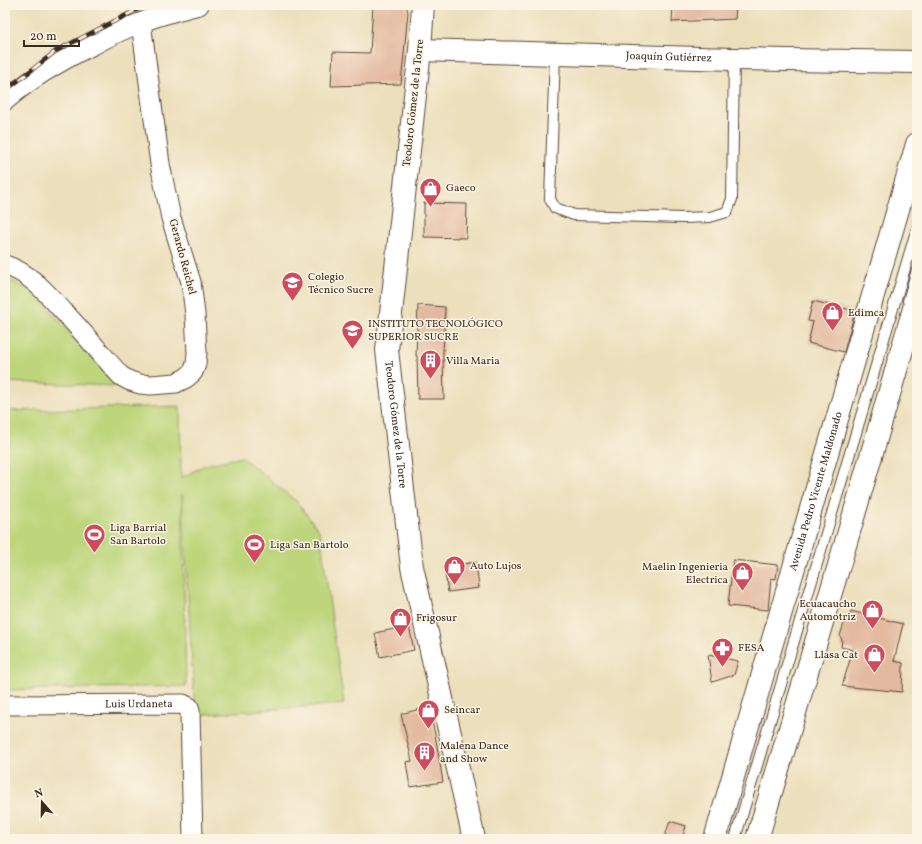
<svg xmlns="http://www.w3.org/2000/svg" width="922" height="844" font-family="Vollkorn,serif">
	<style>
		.green { fill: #bdd67b; stroke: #7c804c }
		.building { fill: #e3b99f }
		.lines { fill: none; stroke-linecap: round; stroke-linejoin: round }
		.lane-casing { stroke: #564536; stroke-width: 12 }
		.street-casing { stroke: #564536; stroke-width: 21 }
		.secondary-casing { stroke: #564536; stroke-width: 24 }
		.primary-casing { stroke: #564536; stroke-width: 24 }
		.lane { stroke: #fff; stroke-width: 10 }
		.street { stroke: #fff; stroke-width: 19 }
		.secondary { stroke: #fff; stroke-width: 22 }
		.primary { stroke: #fff; stroke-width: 22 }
		.rail-casing { stroke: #3b2a1e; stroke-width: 4.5 }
		.rail { stroke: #fcf5e5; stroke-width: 3; stroke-dasharray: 9; stroke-linecap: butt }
		.labels { text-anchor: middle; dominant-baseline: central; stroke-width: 3; stroke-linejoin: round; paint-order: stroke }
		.street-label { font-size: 11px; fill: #3b2a1e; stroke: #fcf5e5 }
		.poi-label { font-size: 11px; fill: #3b2a1e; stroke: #fcf5e5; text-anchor: start }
	</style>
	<rect width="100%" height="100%" fill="#fcf5e5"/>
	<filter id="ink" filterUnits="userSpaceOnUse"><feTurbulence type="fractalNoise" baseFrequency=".025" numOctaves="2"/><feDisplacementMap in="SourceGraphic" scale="8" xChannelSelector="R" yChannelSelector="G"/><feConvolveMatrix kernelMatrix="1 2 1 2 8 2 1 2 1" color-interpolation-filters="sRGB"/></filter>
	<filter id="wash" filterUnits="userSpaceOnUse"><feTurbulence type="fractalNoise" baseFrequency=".012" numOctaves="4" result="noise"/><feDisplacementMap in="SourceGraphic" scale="16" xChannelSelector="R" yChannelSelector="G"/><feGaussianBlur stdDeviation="0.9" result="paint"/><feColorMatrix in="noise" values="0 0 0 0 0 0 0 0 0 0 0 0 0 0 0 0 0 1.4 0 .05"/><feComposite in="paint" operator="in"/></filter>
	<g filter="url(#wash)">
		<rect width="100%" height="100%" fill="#ecdfbc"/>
		<g class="green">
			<polygon points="5,277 37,295 117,386 5,382"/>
			<polygon points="180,406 181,478 205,465 242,457 297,502 320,532 329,598 344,704 195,715 182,494 186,686 6,690 5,631 5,411"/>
		</g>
		<g id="blocks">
			<g class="building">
				<polygon points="373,5 406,5 408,12 401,84 331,86 333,52 370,53"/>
				<polygon points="673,5 736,5 735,19 672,22"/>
				<polygon points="424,203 467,204 466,238 424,237"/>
				<polygon points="813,301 855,311 844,352 808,343 813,322 808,321"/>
				<polygon points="418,305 445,307 443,354 444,399 418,399 417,356 416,356"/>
				<polygon points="733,560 778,565 776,579 771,578 768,610 728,606"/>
				<polygon points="476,562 479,588 448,592 444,567"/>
				<polygon points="851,611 903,624 894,661 903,663 902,692 842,686 853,650 841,647 842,640 840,636 845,620 849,619"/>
				<polygon points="409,626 414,650 380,657 375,633"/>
				<polygon points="708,655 738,661 734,675 712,682"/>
				<polygon points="428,707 435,734 443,782 410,787 406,762 412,761 401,714"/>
				<polygon points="670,821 686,826 682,839 664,839"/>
			</g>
		</g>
	</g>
	<g filter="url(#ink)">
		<use href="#blocks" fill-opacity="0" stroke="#564536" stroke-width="1"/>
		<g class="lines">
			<defs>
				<g id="lane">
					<polyline points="555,54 550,199 555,208 574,215 683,218 710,217 727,212 732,199 734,59"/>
					<polyline points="908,301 917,270"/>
					<polyline points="735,839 917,228"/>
				</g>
				<g id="street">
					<path d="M5 101C31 78 62 60 93 45 108 37 124 29 140 23 159 15 179 10 199 5"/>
					<path d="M5 265C31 274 46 292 64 312 84 333 102 355 121 376L130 381 140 384 151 385 176 383 186 378 193 372 196 364 197 353 195 314 191 282 171 218 160 164 141 23"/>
					<path id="s1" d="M5 704 9 705 183 704 189 707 190 711 193 839"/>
				</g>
				<g id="secondary">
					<path id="s2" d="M423 5 420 50 387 350 412 567 474 839"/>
					<path id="s3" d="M420 50 734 59 917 62"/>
				</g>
				<g id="primary">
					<path id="s4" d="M715 839 917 144"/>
					<polyline points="757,839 846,542 917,298"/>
				</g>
			</defs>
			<use href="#lane" class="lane-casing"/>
			<use href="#street" class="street-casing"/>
			<use href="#secondary" class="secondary-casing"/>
			<use href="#primary" class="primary-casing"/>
			<use href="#lane" class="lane"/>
			<use href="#street" class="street"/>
			<use href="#secondary" class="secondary"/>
			<use href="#primary" class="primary"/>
			<defs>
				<polyline id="rail" points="5,91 56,51 146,5"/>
			</defs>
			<use href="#rail" class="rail-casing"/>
			<use href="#rail" class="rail"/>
		</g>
	</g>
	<defs>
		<symbol id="shop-pin" viewBox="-11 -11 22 30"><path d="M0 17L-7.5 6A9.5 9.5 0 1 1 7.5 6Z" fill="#d1495b" stroke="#fcf5e5"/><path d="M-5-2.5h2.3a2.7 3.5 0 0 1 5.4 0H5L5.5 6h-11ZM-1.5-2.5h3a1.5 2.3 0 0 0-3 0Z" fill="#fff"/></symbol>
		<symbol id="school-pin" viewBox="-11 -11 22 30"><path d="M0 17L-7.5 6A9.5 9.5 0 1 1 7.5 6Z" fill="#d1495b" stroke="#fcf5e5"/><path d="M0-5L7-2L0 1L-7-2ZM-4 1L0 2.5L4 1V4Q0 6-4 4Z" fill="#fff"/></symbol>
		<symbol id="university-pin" viewBox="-11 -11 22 30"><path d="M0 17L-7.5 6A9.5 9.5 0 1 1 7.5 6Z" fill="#d1495b" stroke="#fcf5e5"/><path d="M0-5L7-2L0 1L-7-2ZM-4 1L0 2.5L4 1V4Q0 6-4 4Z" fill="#fff"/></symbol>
		<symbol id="building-pin" viewBox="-11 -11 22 30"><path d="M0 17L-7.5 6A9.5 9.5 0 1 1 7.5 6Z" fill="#d1495b" stroke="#fcf5e5"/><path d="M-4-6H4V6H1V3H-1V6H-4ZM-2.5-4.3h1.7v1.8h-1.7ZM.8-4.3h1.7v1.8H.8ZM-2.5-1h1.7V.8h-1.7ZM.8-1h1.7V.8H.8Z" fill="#fff"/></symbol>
		<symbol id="stadium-pin" viewBox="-11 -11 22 30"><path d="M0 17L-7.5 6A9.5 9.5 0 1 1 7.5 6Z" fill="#d1495b" stroke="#fcf5e5"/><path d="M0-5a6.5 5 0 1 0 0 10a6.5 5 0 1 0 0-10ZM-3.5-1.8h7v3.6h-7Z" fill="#fff"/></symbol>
		<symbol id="pharmacy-pin" viewBox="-11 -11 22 30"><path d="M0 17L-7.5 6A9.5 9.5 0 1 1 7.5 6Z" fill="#d1495b" stroke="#fcf5e5"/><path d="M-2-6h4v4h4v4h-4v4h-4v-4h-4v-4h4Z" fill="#fff"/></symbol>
	</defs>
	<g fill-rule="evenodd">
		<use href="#shop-pin" x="418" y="176" width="25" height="34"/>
		<use href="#school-pin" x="280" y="270" width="25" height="34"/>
		<use href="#shop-pin" x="820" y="300" width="25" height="34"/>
		<use href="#university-pin" x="340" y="318" width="25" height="34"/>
		<use href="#building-pin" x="418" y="348" width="25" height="34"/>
		<use href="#stadium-pin" x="82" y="522" width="25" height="34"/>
		<use href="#stadium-pin" x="242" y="532" width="25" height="34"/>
		<use href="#shop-pin" x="442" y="554" width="25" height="34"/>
		<use href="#shop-pin" x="730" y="560" width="25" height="34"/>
		<use href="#shop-pin" x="860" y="598" width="25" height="34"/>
		<use href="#shop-pin" x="388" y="606" width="25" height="34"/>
		<use href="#pharmacy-pin" x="710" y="636" width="25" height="34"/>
		<use href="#shop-pin" x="862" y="642" width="25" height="34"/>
		<use href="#shop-pin" x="416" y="698" width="25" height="34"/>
		<use href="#building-pin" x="412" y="740" width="25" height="34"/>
	</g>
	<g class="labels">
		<g class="street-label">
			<text stroke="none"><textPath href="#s3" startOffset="249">Joaquín Gutiérrez</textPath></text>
			<text transform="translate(414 103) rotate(-84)">Teodoro Gómez de la Torre</text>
			<text transform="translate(182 257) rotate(75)">Gerardo Reichel</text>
			<text stroke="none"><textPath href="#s2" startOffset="422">Teodoro Gómez de la Torre</textPath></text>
			<text stroke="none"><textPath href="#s4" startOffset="362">Avenida Pedro Vicente Maldonado</textPath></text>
			<text stroke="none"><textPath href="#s1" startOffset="134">Luis Urdaneta</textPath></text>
		</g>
		<g class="poi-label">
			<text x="446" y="188">Gaeco</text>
			<text x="308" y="277">Colegio<tspan x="308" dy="13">Técnico Sucre</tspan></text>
			<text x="848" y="313">Edimca</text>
			<text x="368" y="324">INSTITUTO TECNOLÓGICO<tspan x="368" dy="13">SUPERIOR SUCRE</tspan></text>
			<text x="446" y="361">Villa Maria</text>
			<text x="110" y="528">Liga Barrial<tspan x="110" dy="13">San Bartolo</tspan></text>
			<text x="270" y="545">Liga San Bartolo</text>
			<text x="470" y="566">Auto Lujos</text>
			<text x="728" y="567" text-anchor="end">Maelin Ingenieria<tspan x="728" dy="13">Electrica</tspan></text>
			<text x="856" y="604" text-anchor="end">Ecuacaucho<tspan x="856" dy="13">Automotriz</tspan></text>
			<text x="416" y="618">Frigosur</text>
			<text x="738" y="648">FESA</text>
			<text x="858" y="655" text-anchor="end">Llasa Cat</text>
			<text x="444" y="710">Seincar</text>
			<text x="440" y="746">Malena Dance<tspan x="440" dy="13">and Show</tspan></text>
		</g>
	</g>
	<rect width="922" height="844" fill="none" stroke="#fcf5e5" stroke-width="20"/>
	<g transform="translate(42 802) rotate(340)" stroke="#fcf5e5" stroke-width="3" paint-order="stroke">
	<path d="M0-3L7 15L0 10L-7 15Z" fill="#3b2a1e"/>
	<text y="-6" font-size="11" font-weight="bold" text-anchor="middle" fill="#3b2a1e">N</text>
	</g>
	<path d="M24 40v6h55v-6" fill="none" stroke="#3b2a1e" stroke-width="2"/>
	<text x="30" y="40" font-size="12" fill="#3b2a1e" stroke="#fcf5e5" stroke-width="3" paint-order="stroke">20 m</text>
</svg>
